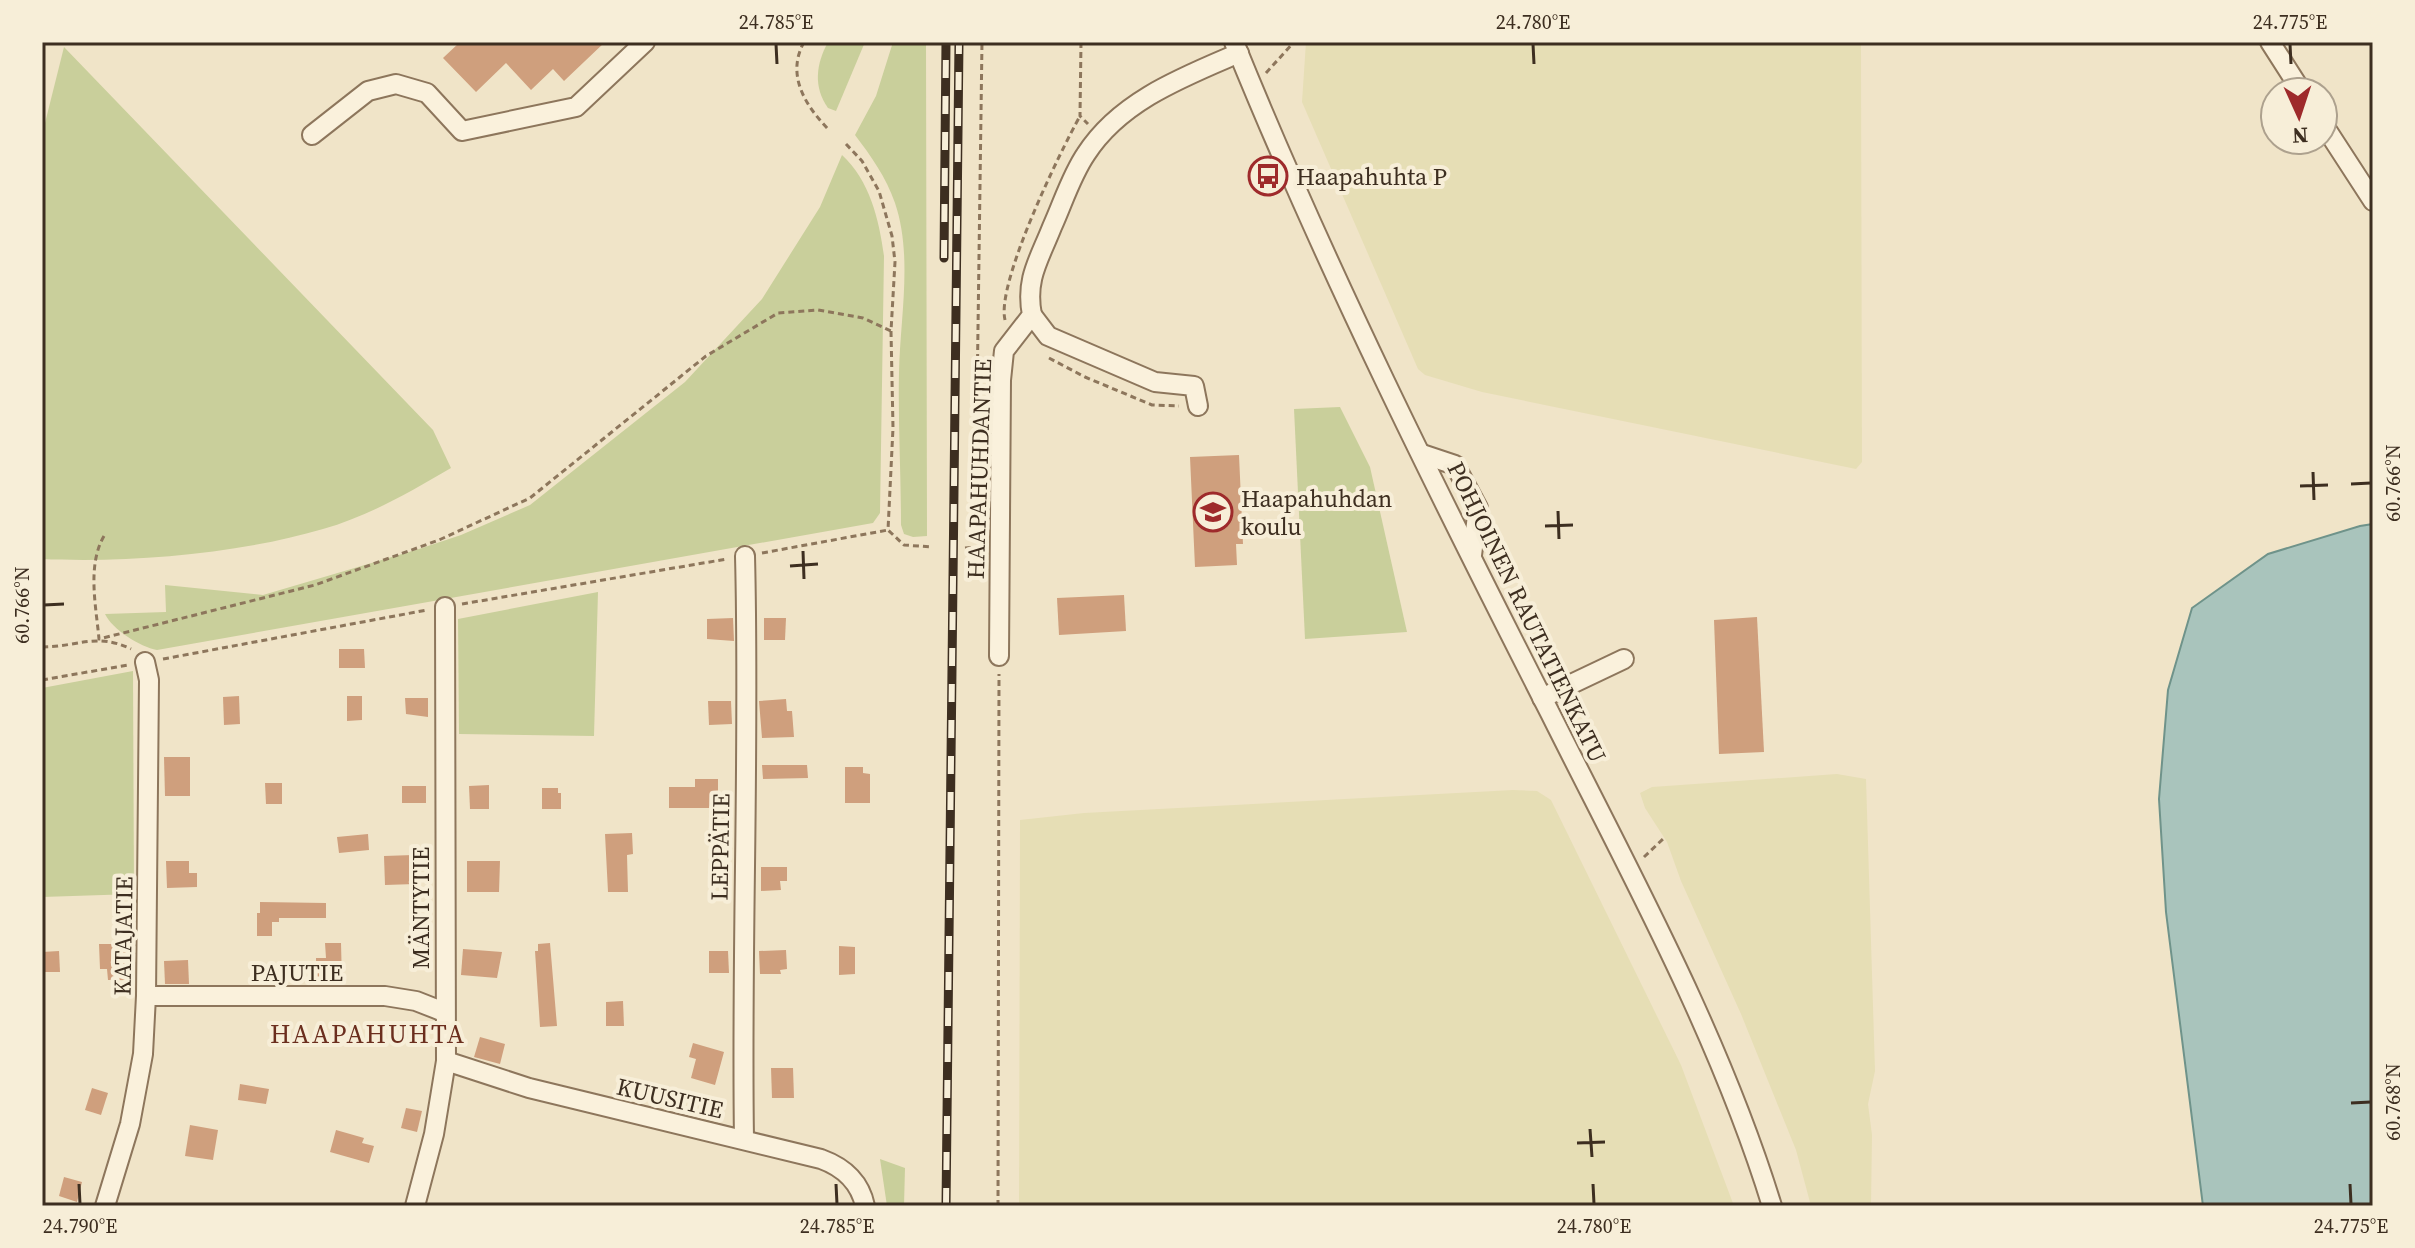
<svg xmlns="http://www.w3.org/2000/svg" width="2415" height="1248" font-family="'Source Serif 4',serif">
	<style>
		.farmland { fill: #e6deb5 }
		.green { fill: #c9cf9b }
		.water { fill: #a9c4bc; stroke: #6f938a; stroke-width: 2 }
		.building { fill: #cf9f7d }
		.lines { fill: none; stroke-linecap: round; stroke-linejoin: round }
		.minor-casing { stroke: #8d765c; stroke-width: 22 }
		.path { stroke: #8d765c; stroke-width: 3; stroke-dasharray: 6 4; stroke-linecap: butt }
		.minor { stroke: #faf1dc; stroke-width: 18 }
		.rail-casing { stroke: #3d2e20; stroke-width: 9 }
		.rail { stroke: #f7eed8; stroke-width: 6; stroke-dasharray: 18; stroke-linecap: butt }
		.ticks { fill: none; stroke: #3d2e20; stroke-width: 3 }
		.labels { text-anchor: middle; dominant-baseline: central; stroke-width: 8; stroke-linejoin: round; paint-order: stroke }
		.poi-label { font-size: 24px; fill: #3d2e20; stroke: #f7eed8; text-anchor: start }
		.street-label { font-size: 24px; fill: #3d2e20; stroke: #f7eed8 }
		.neighbourhood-label { font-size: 26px; letter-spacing: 2px; fill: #6b2e1e; stroke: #f7eed8 }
		.neatline { fill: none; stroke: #3d2e20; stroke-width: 3 }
		.ticks-label { font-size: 20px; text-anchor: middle; fill: #3d2e20 }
	</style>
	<rect width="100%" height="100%" fill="#f0e4c8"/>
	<g class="farmland">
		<polygon points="1306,42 1861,42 1862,462 1856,469 1482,392 1425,375 1418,369 1302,102"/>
		<polygon points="1837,774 1866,779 1875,1071 1868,1104 1872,1135 1871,1206 1811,1206 1796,1150 1741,1014 1681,881 1667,842 1645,808 1640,793 1652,787"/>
		<polygon points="1513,790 1537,791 1551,800 1681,1065 1734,1206 1019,1206 1020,820 1084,813"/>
	</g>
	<g class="green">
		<path d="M828 42H865L836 111 828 108C813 87 816 64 828 42Z"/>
		<path d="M893 42H926L927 536 913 537 904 534 901 525C901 475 898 424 899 373 900 318 913 256 895 203 886 177 871 156 855 135L876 96Z"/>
		<path d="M64 47 433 430 451 468C410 492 369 516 323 529 238 554 130 563 42 559V135Z"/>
		<path d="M842 155C870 181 879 219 884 256L880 513 873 523 157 650C140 647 112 629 105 614L166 612 165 585 263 595 419 549 461 535 530 505 685 382 762 299 820 207Z"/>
		<polygon points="1340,407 1370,467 1407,632 1305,639 1294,409"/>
		<polygon points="598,592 594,736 459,734 458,619"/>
		<polygon points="133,671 134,894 42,897 42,688"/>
		<polygon points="880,1159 905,1168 904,1206 887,1206"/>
	</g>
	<polygon class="water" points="2373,524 2373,1206 2203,1206 2166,912 2159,799 2168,690 2192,608 2268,554 2360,526"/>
	<g class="building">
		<polygon points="460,42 605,42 564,81 553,69 531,90 506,63 476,92 443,58"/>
		<polygon points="1239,455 1243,544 1236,544 1237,565 1195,567 1190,457"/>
		<polygon points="1124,595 1126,631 1059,635 1057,598"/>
		<polygon points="1757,617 1764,752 1719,754 1714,620"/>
		<polygon points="733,618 734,641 707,639 707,619"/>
		<polygon points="764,618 786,618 785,640 764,640"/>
		<polygon points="339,649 364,649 365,668 339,668"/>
		<polygon points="239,696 240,724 224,725 223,697"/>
		<polygon points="347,696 362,696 362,720 347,721"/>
		<polygon points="405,698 428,698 428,717 406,714"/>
		<polygon points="786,699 787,711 792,711 794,737 762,738 759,701"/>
		<polygon points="708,701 731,701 732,724 709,725"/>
		<polygon points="164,757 190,757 190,796 165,796"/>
		<polygon points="762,765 807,765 808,778 763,779"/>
		<polygon points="845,767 863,767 863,773 870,774 870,803 845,803"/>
		<polygon points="695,779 718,779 718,808 669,808 669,787 695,787"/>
		<polygon points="265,783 282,783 282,804 266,804"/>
		<polygon points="489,785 489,809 470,809 469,786"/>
		<rect x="402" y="786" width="24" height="17"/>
		<polygon points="542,788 558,788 558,793 561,793 561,809 542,809"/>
		<polygon points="632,833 633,854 627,855 628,892 608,892 605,834"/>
		<polygon points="368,834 369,850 339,853 337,837"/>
		<polygon points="413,855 415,884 385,885 384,856"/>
		<polygon points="166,861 189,861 189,873 197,873 197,887 167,888"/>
		<polygon points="467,861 500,861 499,892 467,892"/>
		<polygon points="761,867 787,867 787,881 780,881 781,890 761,891"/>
		<polygon points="260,902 326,903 326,918 279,918 279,922 272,922 272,936 257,936 257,913 260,913"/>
		<polygon points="325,943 341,943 342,982 311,983 311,965 316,965 316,958 326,958"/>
		<polygon points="550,943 557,1026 540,1027 535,951 538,951 538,944"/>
		<polygon points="99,944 126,944 127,980 108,980 107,969 100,969"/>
		<polygon points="839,946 855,947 855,974 839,975"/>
		<polygon points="463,949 502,952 497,978 461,975"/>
		<polygon points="786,950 787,969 780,970 781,974 760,974 759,951"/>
		<polygon points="59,951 60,972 42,972 42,952"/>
		<polygon points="709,951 728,951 729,973 709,973"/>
		<polygon points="188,960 189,984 165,984 164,961"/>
		<polygon points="623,1001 624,1026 606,1026 606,1002"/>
		<polygon points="480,1037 505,1044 500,1064 474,1057"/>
		<polygon points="693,1043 724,1052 715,1085 691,1078 696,1059 689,1057"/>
		<polygon points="771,1068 793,1068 794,1098 772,1098"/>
		<polygon points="240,1084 269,1089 266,1104 238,1100"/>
		<polygon points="92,1088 108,1093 101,1115 85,1110"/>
		<polygon points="406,1108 422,1111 417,1132 401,1128"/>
		<polygon points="190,1125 218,1130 213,1160 185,1156"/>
		<polygon points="336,1130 364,1138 362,1143 374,1146 369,1163 330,1152"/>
		<polygon points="64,1177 82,1182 77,1202 59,1196"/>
	</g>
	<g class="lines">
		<defs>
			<g id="minor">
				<path d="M1234 42C1327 271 1438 493 1550 713 1630 873 1719 1034 1772 1206"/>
				<polyline points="2270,42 2302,92"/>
				<polyline points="2323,124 2373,201"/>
				<polyline points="312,135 368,91 396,84 427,93 462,131 576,107 645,42"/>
				<polyline points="1032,315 1048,336 1155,382 1194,386 1198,406"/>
				<polyline points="1422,454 1455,465 1478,508 1472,555"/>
				<path d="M999 656 1001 380 1004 351 1032 315C1025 279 1039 260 1052 227 1063 203 1071 176 1086 154 1120 101 1183 77 1239 53"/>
				<polyline points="1542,698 1624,659"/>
				<polyline points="146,996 385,996 416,1001 444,1012"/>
				<path d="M446 1061 529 1088 821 1159C843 1167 860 1182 865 1206"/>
				<path d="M744 1139C741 945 750 750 745 556"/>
				<polyline points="105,1206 130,1124 143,1054 146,996 149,680 145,662"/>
				<polyline points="415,1206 434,1134 446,1061 445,607"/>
			</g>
		</defs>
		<use href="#minor" class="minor-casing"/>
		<g class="path">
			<path d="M804 42C786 75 805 105 828 129"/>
			<polyline points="1081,42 1080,116 1088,124"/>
			<polyline points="1266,73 1294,42"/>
			<polyline points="846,144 862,161 879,191 892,236 895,262 891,331 893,428 888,530 904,545 932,547"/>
			<path d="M1005 320C996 283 1060 152 1080 116"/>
			<polyline points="1049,358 1085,377 1152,405 1179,406"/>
			<polyline points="977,400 982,42"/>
			<path d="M104 536C87 565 96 606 99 639L315 585 439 540 530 498 706 356 778 313 818 310 863 318 891 331"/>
			<polyline points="965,548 980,547"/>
			<polyline points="762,553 888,530"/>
			<polyline points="462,604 727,559"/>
			<path d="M42 647C78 647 96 632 131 649"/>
			<polyline points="163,659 427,610"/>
			<polyline points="42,680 128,665"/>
			<polyline points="1644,857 1664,838"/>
			<polyline points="998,1206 999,674"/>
		</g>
		<use href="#minor" class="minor"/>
		<defs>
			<g id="rail">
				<polyline points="944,258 946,42"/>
				<polyline points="946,1206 959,42"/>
			</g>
		</defs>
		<use href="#rail" class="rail-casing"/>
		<use href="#rail" class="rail"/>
	</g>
	<path class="ticks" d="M776 44 777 64M1533 44 1534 64M2290 44 2291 64M2313 472 2314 500M2351 484 2371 483M2300 486 2328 485M1558 511 1559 539M1545 526 1573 525M803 551 804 579M790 566 818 564M44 605 64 604M2351 1103 2371 1102M1590 1129 1592 1157M1577 1143 1605 1142M79 1184 80 1204M836 1184 837 1204M1593 1184 1594 1204M2350 1184 2351 1204"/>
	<defs>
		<symbol id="bus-ring" viewBox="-11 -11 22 22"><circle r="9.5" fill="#f7eed8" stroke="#9e2a2b" stroke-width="1.5"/><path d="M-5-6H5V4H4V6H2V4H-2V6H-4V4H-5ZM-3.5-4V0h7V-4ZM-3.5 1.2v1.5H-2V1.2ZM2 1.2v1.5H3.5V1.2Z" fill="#9e2a2b"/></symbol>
		<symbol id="school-ring" viewBox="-11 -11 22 22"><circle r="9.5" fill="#f7eed8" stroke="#9e2a2b" stroke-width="1.5"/><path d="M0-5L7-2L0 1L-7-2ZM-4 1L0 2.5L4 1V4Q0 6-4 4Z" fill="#9e2a2b"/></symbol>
	</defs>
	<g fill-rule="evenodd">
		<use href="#bus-ring" x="1246" y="154" width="44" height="44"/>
		<use href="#school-ring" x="1191" y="490" width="44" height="44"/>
	</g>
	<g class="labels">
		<g class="poi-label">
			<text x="1296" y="176">Haapahuhta P</text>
			<text x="1241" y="498">Haapahuhdan<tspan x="1241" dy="28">koulu</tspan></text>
		</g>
		<g class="street-label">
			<text transform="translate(979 469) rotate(-88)">HAAPAHUHDANTIE</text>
			<text transform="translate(1527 612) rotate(64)">POHJOINEN RAUTATIENKATU</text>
			<text transform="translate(720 847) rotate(-89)">LEPPÄTIE</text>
			<text transform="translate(420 908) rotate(-90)">MÄNTYTIE</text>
			<text transform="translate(123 936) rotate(-89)">KATAJATIE</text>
			<text x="297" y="972">PAJUTIE</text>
			<text transform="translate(670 1098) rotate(13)">KUUSITIE</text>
		</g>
		<g class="neighbourhood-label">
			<text x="368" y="1034">HAAPAHUHTA</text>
		</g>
	</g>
	<rect width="2415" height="1248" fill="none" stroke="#f7eed8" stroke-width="88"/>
	<g transform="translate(2299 116) rotate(177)"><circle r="38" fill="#f7eed8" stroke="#ada18e" stroke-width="2"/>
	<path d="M0-6L14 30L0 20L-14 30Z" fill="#9e2a2b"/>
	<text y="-12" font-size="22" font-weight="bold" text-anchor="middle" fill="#3d2e20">N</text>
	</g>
	<rect x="44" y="44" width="2327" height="1160" class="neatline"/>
	<g class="ticks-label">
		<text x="776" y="29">24.785°E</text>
		<text x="1533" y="29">24.780°E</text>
		<text x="2290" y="29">24.775°E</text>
		<text transform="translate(2393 483) rotate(-90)" y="7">60.766°N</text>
		<text transform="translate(22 605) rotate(-90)" y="7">60.766°N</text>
		<text transform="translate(2393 1102) rotate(-90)" y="7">60.768°N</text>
		<text x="80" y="1233">24.790°E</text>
		<text x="837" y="1233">24.785°E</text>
		<text x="1594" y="1233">24.780°E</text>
		<text x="2351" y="1233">24.775°E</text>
	</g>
</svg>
